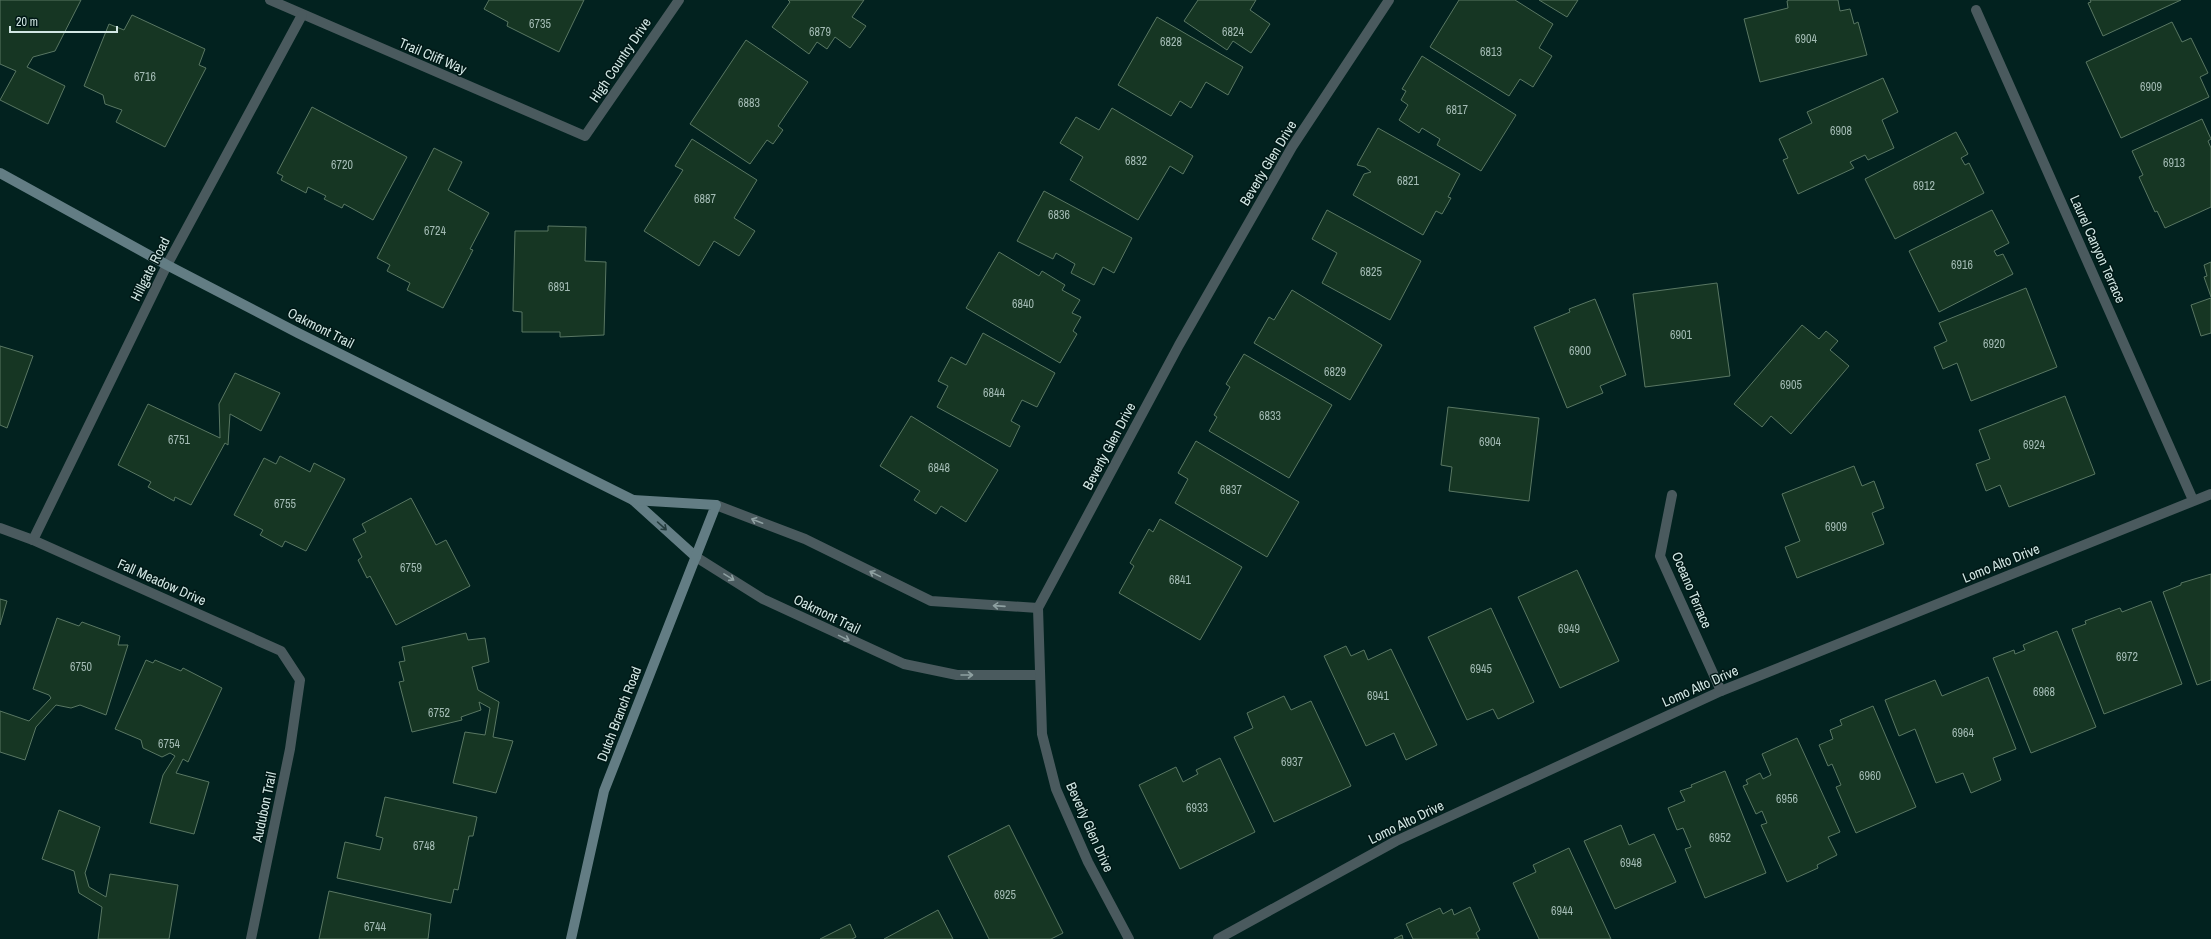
<svg xmlns="http://www.w3.org/2000/svg" width="2211" height="939" font-family="'Archivo Narrow',sans-serif">
	<style>
		.building { fill: #163623; stroke: #597763 }
		.lines { fill: none; stroke-linecap: round; stroke-linejoin: round }
		.street { stroke: #4a5a5e; stroke-width: 10 }
		.secondary { stroke: #637d84; stroke-width: 10 }
		.oneway { stroke: #8ea0a1 }
		.oneway2 { stroke: #233b3c }
		.labels { text-anchor: middle; dominant-baseline: central; stroke-width: 3; stroke-linejoin: round; paint-order: stroke }
		.number-label { font-size: 12px; fill: #a3bbb4 }
		.street-label { font-size: 14px; fill: #d2e7e4; stroke: #001816 }
	</style>
	<rect width="100%" height="100%" fill="#02221f"/>
	<g class="building">
		<polygon points="0,0 81,0 55,51 33,57 27,67 65,86 48,124 0,100 16,71 0,64"/>
		<polygon points="489,0 584,0 559,52 507,26 508,22 484,9"/>
		<polygon points="788,0 864,0 852,17 866,26 850,48 835,37 827,49 817,42 809,54 772,27 790,2"/>
		<polygon points="1198,0 1256,0 1250,10 1270,24 1251,53 1233,41 1227,50 1184,21"/>
		<polygon points="1459,0 1515,0 1553,24 1539,48 1552,56 1533,87 1520,79 1509,96 1430,47"/>
		<polygon points="1539,0 1578,0 1567,17"/>
		<polygon points="1838,0 1840,11 1850,9 1854,24 1858,22 1867,55 1760,82 1744,19 1788,8 1787,1 1789,0"/>
		<polygon points="2090,0 2181,0 2103,36 2088,3 2091,2"/>
		<polygon points="132,15 205,49 199,65 206,68 165,147 116,122 122,110 105,104 103,95 84,86 109,24 124,30"/>
		<polygon points="1157,17 1243,67 1228,95 1206,82 1191,108 1180,101 1171,116 1118,85"/>
		<polygon points="2172,22 2182,42 2191,38 2208,73 2200,77 2209,97 2121,138 2086,62"/>
		<polygon points="746,40 808,82 778,126 783,130 773,144 767,140 750,164 690,124"/>
		<polygon points="1422,56 1516,115 1481,171 1437,145 1440,139 1422,128 1419,133 1399,120 1408,105 1401,100 1406,91 1402,89"/>
		<polygon points="1883,78 1898,112 1882,120 1894,148 1868,160 1865,155 1850,162 1854,168 1798,194 1783,160 1788,158 1779,139 1812,123 1807,112"/>
		<polygon points="312,107 407,157 373,220 344,204 342,208 324,199 326,196 308,187 306,193 281,180 283,176 277,173"/>
		<polygon points="1112,108 1193,156 1183,174 1170,166 1138,220 1070,180 1083,157 1060,143 1076,117 1099,130"/>
		<polygon points="2202,119 2211,139 2208,141 2211,148 2211,207 2165,228 2157,211 2155,212 2139,177 2143,175 2132,151"/>
		<polygon points="1378,128 1460,174 1448,197 1451,198 1442,214 1436,211 1423,235 1353,195 1364,174 1371,172 1365,167 1357,165"/>
		<polygon points="1956,132 1968,154 1961,158 1965,165 1969,163 1984,193 1895,239 1865,179"/>
		<polygon points="692,139 757,180 734,218 755,231 739,256 714,241 699,266 644,231 683,170 675,166"/>
		<polygon points="434,148 462,162 448,190 489,213 470,249 473,250 443,308 407,290 410,283 387,271 390,265 377,258"/>
		<polygon points="1044,191 1132,238 1114,273 1103,267 1094,285 1071,273 1075,264 1056,253 1053,259 1017,241"/>
		<polygon points="1327,210 1421,261 1390,320 1322,283 1337,253 1312,239"/>
		<polygon points="1992,210 2009,243 1994,251 1997,256 2003,254 2013,274 1939,312 1909,251"/>
		<polygon points="548,226 586,227 585,261 606,262 604,335 560,337 560,332 522,332 522,312 513,311 515,231 548,231"/>
		<polygon points="999,252 1039,276 1042,271 1065,285 1062,290 1080,300 1072,313 1081,317 1073,331 1077,334 1060,363 966,308"/>
		<polygon points="2211,262 2211,297 2204,277 2207,276 2204,265"/>
		<polygon points="1717,283 1730,376 1645,387 1633,294"/>
		<polygon points="2026,288 2057,367 1971,401 1957,363 1943,369 1934,347 1947,341 1939,323"/>
		<polygon points="1292,290 1382,345 1350,400 1254,343 1269,317 1274,320"/>
		<polygon points="2211,298 2211,333 2201,336 2191,305"/>
		<polygon points="1595,299 1626,375 1600,386 1603,393 1567,408 1534,327 1570,312 1569,309"/>
		<polygon points="1802,325 1819,339 1826,331 1838,341 1830,350 1849,366 1791,434 1771,416 1762,427 1734,404"/>
		<polygon points="983,333 1055,373 1037,407 1022,400 1011,421 1020,426 1010,447 937,407 948,386 938,381 951,357 966,365"/>
		<polygon points="0,346 33,356 7,428 0,425"/>
		<polygon points="1244,354 1332,405 1289,478 1209,431 1217,417 1214,415 1230,387 1226,384"/>
		<polygon points="235,373 280,393 261,431 230,414 228,445 225,443 191,505 175,497 174,501 148,487 151,482 118,465 148,404 220,438 219,404"/>
		<polygon points="2065,396 2095,474 2009,507 2000,485 1986,491 1976,464 1990,459 1979,430"/>
		<polygon points="1448,407 1539,418 1529,501 1449,491 1452,467 1441,465"/>
		<polygon points="911,416 998,470 966,522 941,506 936,514 914,500 920,491 880,466"/>
		<polygon points="1196,441 1299,502 1267,557 1175,503 1188,479 1178,473"/>
		<polygon points="280,456 310,472 314,463 345,479 306,551 285,541 282,547 260,535 263,530 234,515 264,458 276,464"/>
		<polygon points="1854,466 1862,486 1874,481 1884,508 1872,513 1884,544 1797,578 1785,547 1800,541 1782,494"/>
		<polygon points="411,498 436,545 446,540 470,586 396,625 370,576 367,578 358,560 362,557 353,539 366,532 362,524"/>
		<polygon points="1160,519 1242,567 1200,640 1119,593 1134,566 1130,563 1149,529 1153,532"/>
		<polygon points="1577,570 1619,661 1560,688 1518,597"/>
		<polygon points="2211,574 2211,680 2197,685 2163,592 2181,585 2181,583"/>
		<polygon points="0,599 7,601 0,625"/>
		<polygon points="2151,601 2182,684 2104,714 2072,629 2086,624 2085,621 2120,608 2122,612"/>
		<polygon points="1491,608 1534,702 1498,719 1493,709 1467,720 1428,637"/>
		<polygon points="57,618 79,626 82,622 120,636 118,645 128,645 106,715 80,705 71,708 56,705 36,727 25,760 0,752 0,711 29,721 51,698 49,695 33,689"/>
		<polygon points="2057,631 2096,727 2031,753 1993,658 2014,650 2015,654 2025,650 2023,645"/>
		<polygon points="466,633 468,640 485,638 489,662 472,667 478,690 499,702 493,737 513,741 496,793 453,783 465,732 485,735 490,708 479,702 481,710 461,717 462,720 412,732 399,682 404,681 399,662 405,661 402,647"/>
		<polygon points="1346,646 1351,656 1364,650 1368,660 1391,649 1437,745 1406,760 1394,733 1366,746 1324,656"/>
		<polygon points="146,660 153,663 155,660 181,671 183,668 222,688 188,762 183,759 176,773 209,782 194,834 150,823 163,775 175,756 170,753 162,757 143,748 141,740 115,729"/>
		<polygon points="1988,677 2016,749 1993,758 2001,780 1971,793 1963,773 1936,783 1915,729 1899,736 1885,700 1935,680 1942,696"/>
		<polygon points="1284,696 1291,710 1311,701 1351,786 1274,822 1234,737 1253,728 1247,713"/>
		<polygon points="1873,706 1916,807 1856,833 1836,787 1841,785 1832,764 1828,766 1819,745 1833,739 1830,730 1842,725 1840,720"/>
		<polygon points="1797,738 1840,832 1828,837 1837,855 1817,865 1818,868 1787,882 1761,825 1767,823 1762,811 1756,814 1743,786 1748,784 1746,780 1760,773 1763,779 1771,775 1762,754"/>
		<polygon points="1220,758 1255,832 1180,869 1139,785 1176,767 1183,782 1198,774 1196,770"/>
		<polygon points="1725,771 1766,873 1705,898 1685,849 1691,847 1683,828 1677,830 1668,808 1685,801 1680,791 1692,787 1691,785"/>
		<polygon points="385,797 477,817 473,836 469,836 458,890 454,889 451,903 337,878 345,842 380,850 383,838 376,836"/>
		<polygon points="59,810 100,827 85,873 89,887 106,897 110,874 178,885 169,939 98,939 102,907 79,893 74,871 42,859"/>
		<polygon points="1009,825 1063,933 1051,939 989,939 948,856"/>
		<polygon points="1621,825 1629,845 1654,834 1676,882 1615,909 1584,841"/>
		<polygon points="1569,848 1611,939 1539,939 1513,883 1536,872 1533,865"/>
		<polygon points="329,891 431,914 428,939 319,939"/>
		<polygon points="1470,907 1480,930 1476,933 1479,939 1413,939 1406,924 1440,908 1443,914 1452,909 1454,915"/>
		<polygon points="938,910 953,939 884,939"/>
		<polygon points="850,924 856,937 852,939 820,939"/>
		<polygon points="1402,935 1403,939 1394,939"/>
	</g>
	<g class="lines">
		<g class="street">
			<polyline points="270,0 585,136 679,0"/>
			<polyline points="1976,10 2193,500"/>
			<polyline points="1672,495 1660,556 1721,691"/>
			<polyline points="716,505 805,539 931,601 1038,608"/>
			<polyline points="0,528 33,540 281,651 300,680 290,749 251,939"/>
			<polyline points="33,540 167,265 302,15"/>
			<polyline points="696,557 763,599 904,664 957,675 1040,675"/>
			<polyline points="1129,939 1088,862 1056,789 1042,734 1038,608 1179,345 1292,147 1389,0"/>
			<polyline points="1218,939 1396,841 1721,691 2211,494"/>
		</g>
		<g class="secondary">
			<polyline points="0,173 167,265 298,333 633,500 696,557"/>
			<polyline points="571,939 604,791 716,505 633,500"/>
		</g>
	</g>
	<defs><path id="oneway-shaft" d="M-6 0H5M1.5-3L5.5 0L1.5 3" fill="none" stroke-width="1.6" stroke-linecap="round" stroke-linejoin="round"/></defs>
	<g class="oneway">
		<use href="#oneway-shaft" transform="translate(757 521) rotate(-159)"/>
		<use href="#oneway-shaft" transform="translate(875 574) rotate(-154)"/>
		<use href="#oneway-shaft" transform="translate(729 577) rotate(32)"/>
		<use href="#oneway-shaft" transform="translate(999 606) rotate(-176)"/>
		<use href="#oneway-shaft" transform="translate(844 638) rotate(26)"/>
		<use href="#oneway-shaft" transform="translate(967 675)"/>
	</g>
	<use class="oneway2" href="#oneway-shaft" transform="translate(662 526) rotate(42)"/>
	<g class="labels">
		<g class="number-label">
			<text x="540" y="24">6735</text>
			<text x="820" y="32">6879</text>
			<text x="1233" y="32">6824</text>
			<text x="1806" y="39">6904</text>
			<text x="1171" y="42">6828</text>
			<text x="1491" y="52">6813</text>
			<text x="145" y="77">6716</text>
			<text x="2151" y="87">6909</text>
			<text x="749" y="103">6883</text>
			<text x="1457" y="110">6817</text>
			<text x="1841" y="131">6908</text>
			<text x="1136" y="161">6832</text>
			<text x="2174" y="163">6913</text>
			<text x="342" y="165">6720</text>
			<text x="1408" y="181">6821</text>
			<text x="1924" y="186">6912</text>
			<text x="705" y="199">6887</text>
			<text x="1059" y="215">6836</text>
			<text x="435" y="231">6724</text>
			<text x="1962" y="265">6916</text>
			<text x="1371" y="272">6825</text>
			<text x="559" y="287">6891</text>
			<text x="1023" y="304">6840</text>
			<text x="1681" y="335">6901</text>
			<text x="1994" y="344">6920</text>
			<text x="1580" y="351">6900</text>
			<text x="1335" y="372">6829</text>
			<text x="1791" y="385">6905</text>
			<text x="994" y="393">6844</text>
			<text x="1270" y="416">6833</text>
			<text x="179" y="440">6751</text>
			<text x="1490" y="442">6904</text>
			<text x="2034" y="445">6924</text>
			<text x="939" y="468">6848</text>
			<text x="1231" y="490">6837</text>
			<text x="285" y="504">6755</text>
			<text x="1836" y="527">6909</text>
			<text x="411" y="568">6759</text>
			<text x="1180" y="580">6841</text>
			<text x="1569" y="629">6949</text>
			<text x="2127" y="657">6972</text>
			<text x="81" y="667">6750</text>
			<text x="1481" y="669">6945</text>
			<text x="2044" y="692">6968</text>
			<text x="1378" y="696">6941</text>
			<text x="439" y="713">6752</text>
			<text x="1963" y="733">6964</text>
			<text x="169" y="744">6754</text>
			<text x="1292" y="762">6937</text>
			<text x="1870" y="776">6960</text>
			<text x="1787" y="799">6956</text>
			<text x="1197" y="808">6933</text>
			<text x="1720" y="838">6952</text>
			<text x="424" y="846">6748</text>
			<text x="1631" y="863">6948</text>
			<text x="1005" y="895">6925</text>
			<text x="1562" y="911">6944</text>
			<text x="375" y="927">6744</text>
		</g>
		<g class="street-label">
			<text transform="translate(433 56) rotate(23)">Trail Cliff Way</text>
			<text transform="translate(620 60) rotate(-56)">High Country Drive</text>
			<text transform="translate(1268 163) rotate(-59)">Beverly Glen Drive</text>
			<text transform="translate(2098 249) rotate(66)">Laurel Canyon Terrace</text>
			<text transform="translate(150 269) rotate(-63)">Hillgate Road</text>
			<text transform="translate(321 328) rotate(27)">Oakmont Trail</text>
			<text transform="translate(1109 446) rotate(-62)">Beverly Glen Drive</text>
			<text transform="translate(2001 563) rotate(-22)">Lomo Alto Drive</text>
			<text transform="translate(162 582) rotate(24)">Fall Meadow Drive</text>
			<text transform="translate(1692 590) rotate(67)">Oceano Terrace</text>
			<text transform="translate(827 614) rotate(26)">Oakmont Trail</text>
			<text transform="translate(1700 686) rotate(-24)">Lomo Alto Drive</text>
			<text transform="translate(619 714) rotate(-69)">Dutch Branch Road</text>
			<text transform="translate(264 807) rotate(-78)">Audubon Trail</text>
			<text transform="translate(1406 822) rotate(-26)">Lomo Alto Drive</text>
			<text transform="translate(1090 827) rotate(66)">Beverly Glen Drive</text>
		</g>
	</g>
	<path d="M10 26v6h107v-6" fill="none" stroke="#d2e7e4" stroke-width="2"/>
	<text x="16" y="26" font-size="12" fill="#d2e7e4" stroke="#001816" stroke-width="3" paint-order="stroke">20 m</text>
</svg>
